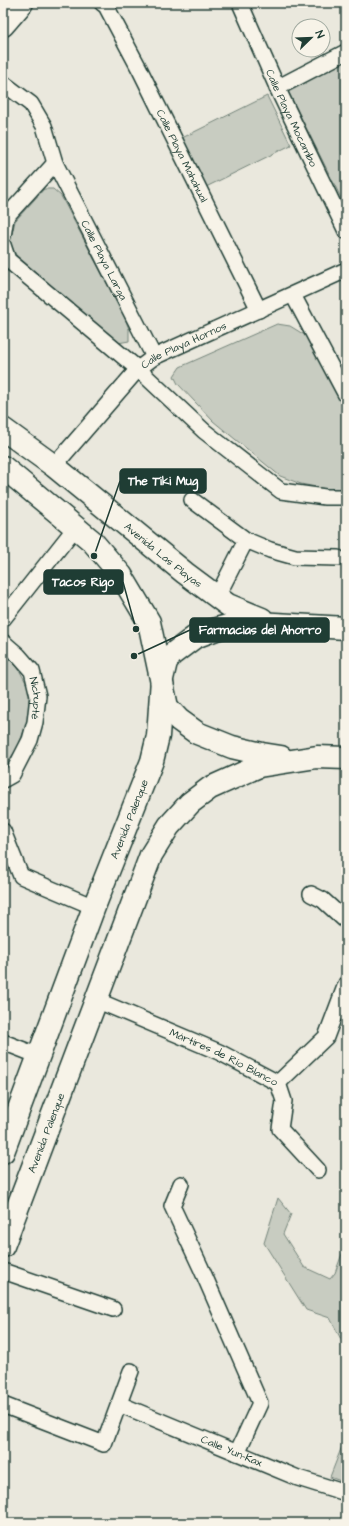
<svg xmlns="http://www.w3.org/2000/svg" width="349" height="1526" font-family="'Architects Daughter',sans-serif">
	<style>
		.green { fill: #c8ccc1; stroke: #74847a }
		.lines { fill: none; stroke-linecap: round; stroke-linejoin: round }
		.street-casing { stroke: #1f3d34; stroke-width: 18 }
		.secondary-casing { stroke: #1f3d34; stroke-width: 25 }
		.street { stroke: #f7f3e8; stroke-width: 15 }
		.secondary { stroke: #f7f3e8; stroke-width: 22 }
		.labels { text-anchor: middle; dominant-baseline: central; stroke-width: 3; stroke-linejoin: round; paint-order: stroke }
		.street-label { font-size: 11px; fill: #1f3d34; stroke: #f7f3e8 }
		.leader { fill: none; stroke: #1f3d34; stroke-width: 1.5 }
		.callout-dot { fill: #1f3d34; stroke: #f7f3e8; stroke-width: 1.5 }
		.callout { fill: #1f3d34; stroke: #1f3d34; stroke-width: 1.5 }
		.callout-label { font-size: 12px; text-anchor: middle; font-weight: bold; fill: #fff }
	</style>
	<rect width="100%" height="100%" fill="#eae8dd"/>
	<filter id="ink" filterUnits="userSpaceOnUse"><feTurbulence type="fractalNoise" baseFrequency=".025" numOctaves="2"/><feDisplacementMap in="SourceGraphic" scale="8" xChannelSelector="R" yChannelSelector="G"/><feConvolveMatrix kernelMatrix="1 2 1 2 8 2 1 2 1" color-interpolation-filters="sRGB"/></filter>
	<g filter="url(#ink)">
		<g class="green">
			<polygon points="346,55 346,208 286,87"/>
			<polygon points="267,96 291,145 206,187 182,138"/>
			<polygon points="44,189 53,189 61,196 124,316 129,329 129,341 118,343 16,255 10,243 15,221"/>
			<polygon points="277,324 290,326 308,337 346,409 346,489 326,489 301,484 280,476 213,421 178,384 174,376 180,367"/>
			<polygon points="3,653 18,668 29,688 29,718 17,749 3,768"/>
			<polygon points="278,1198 291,1214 283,1234 304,1267 330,1279 335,1273 346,1243 346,1349 330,1318 306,1310 264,1243"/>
			<polygon points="346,1436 346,1483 330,1477"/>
		</g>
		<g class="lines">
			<defs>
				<g id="street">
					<path id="s1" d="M102 3 106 6 140 70 259 310"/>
					<path id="s2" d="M240 3 281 96 346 231"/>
					<path id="s3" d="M3 83 31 104 44 126 55 163 154 357"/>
					<polyline points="277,88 346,52"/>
					<polyline points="3,236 6,217 55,163"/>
					<polyline points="3,245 8,260 138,369 204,431 281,491 325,497 346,497"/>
					<polyline points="293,295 346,395"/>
					<path id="s4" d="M54 466 138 369 154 357 346 270"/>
					<polyline points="192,500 246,540"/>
					<polyline points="217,597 246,540 270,550 295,557 338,558"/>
					<polyline points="3,619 75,528"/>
					<path id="s5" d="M3 642 18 655 32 671 38 696 35 722 30 740 12 775 3 780"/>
					<polyline points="3,831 21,876 94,907"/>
					<polyline points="311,894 323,900 346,921"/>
					<path id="s6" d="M96 1000 219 1052 278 1083 284 1101 280 1129 318 1170"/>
					<polyline points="3,1042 39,1056"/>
					<polyline points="278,1083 326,1037 346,984"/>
					<polyline points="181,1184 172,1206 201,1268 260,1403 237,1453"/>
					<polyline points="3,1271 113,1309"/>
					<path id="s7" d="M119 1404 298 1478 346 1493"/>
					<polyline points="3,1405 104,1444 131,1371"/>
				</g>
				<g id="secondary">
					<polyline points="3,25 22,3"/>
					<path id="s8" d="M3 429 54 466 185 573 228 605 262 619"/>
					<polyline points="3,467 92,541 121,575 149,622 167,707 179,720 197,733 232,747 262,754 281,757"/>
					<path id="s9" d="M3 1152 94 907 152 761 158 736 162 679 166 662 171 655 195 637 216 629 242 622 346 628"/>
					<path id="s10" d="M3 1246 151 855 169 826 190 803 210 788 259 766 317 757 346 758"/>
				</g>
			</defs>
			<use href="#street" class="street-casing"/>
			<use href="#secondary" class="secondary-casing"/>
			<use href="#street" class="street"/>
			<use href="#secondary" class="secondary"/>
		</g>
	</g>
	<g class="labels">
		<g class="street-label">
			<text stroke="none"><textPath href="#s2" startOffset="126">Calle Playa Mocambo</textPath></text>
			<text stroke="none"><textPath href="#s1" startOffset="173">Calle Playa Mahahual</textPath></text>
			<text stroke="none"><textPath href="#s3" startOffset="208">Calle Playa Larga</textPath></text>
			<text stroke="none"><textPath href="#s4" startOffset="180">Calle Playa Hornos</textPath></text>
			<text stroke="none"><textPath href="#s8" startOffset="204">Avenida Las Playas</textPath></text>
			<text stroke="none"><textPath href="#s5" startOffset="69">Nichupté</textPath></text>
			<text stroke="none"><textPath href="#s9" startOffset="356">Avenida Palenque</textPath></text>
			<text stroke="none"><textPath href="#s6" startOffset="140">Mártires de Río Blanco</textPath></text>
			<text stroke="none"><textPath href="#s10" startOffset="121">Avenida Palenque</textPath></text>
			<text stroke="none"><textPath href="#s7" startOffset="122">Calle Yun-Kax</textPath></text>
		</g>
	</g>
	<path class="leader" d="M94 556L120 481M136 629L123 582M134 656L190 630"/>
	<g class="callout-dot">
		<circle cx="94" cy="556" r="4"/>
		<circle cx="136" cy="629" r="4"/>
		<circle cx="134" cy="656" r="4"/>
	</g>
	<g class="callout">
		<rect x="120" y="469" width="86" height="24" rx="4"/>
		<rect x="44" y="570" width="79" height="24" rx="4"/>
		<rect x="190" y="618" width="139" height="24" rx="4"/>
	</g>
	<g class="callout-label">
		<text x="163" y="485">The Tiki Mug</text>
		<text x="83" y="586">Tacos Rigo</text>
		<text x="260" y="634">Farmacias del Ahorro</text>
	</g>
	<rect width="349" height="1526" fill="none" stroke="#f7f3e8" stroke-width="16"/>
	<rect x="8" y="8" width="333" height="1510" fill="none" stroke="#1f3d34" stroke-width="1.5" filter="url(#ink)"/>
	<g transform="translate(311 38) rotate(67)"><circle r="19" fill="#f7f3e8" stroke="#a1aaa0"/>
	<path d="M0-3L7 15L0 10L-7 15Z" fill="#1f3d34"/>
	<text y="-6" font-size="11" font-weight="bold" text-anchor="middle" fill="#1f3d34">N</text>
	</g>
</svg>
